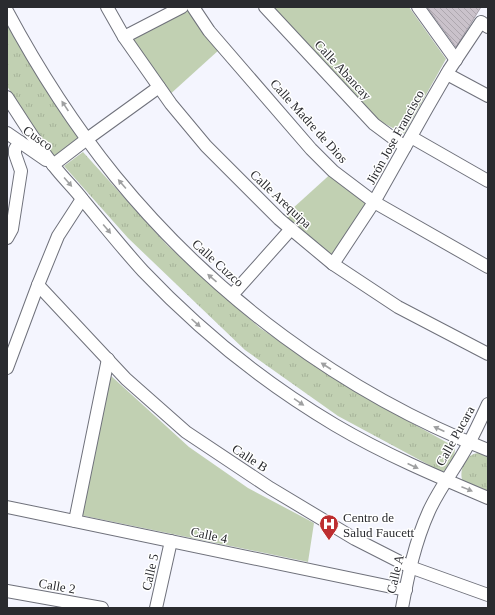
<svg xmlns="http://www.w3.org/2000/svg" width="495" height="615" font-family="'Times New Roman',serif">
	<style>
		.grass { fill: url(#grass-tufts) }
		.park { fill: #c1d0b2 }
		.building { fill: url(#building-back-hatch); stroke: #a9a2ab }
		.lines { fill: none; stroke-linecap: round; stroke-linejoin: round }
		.minor-casing { stroke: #6f717b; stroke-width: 14 }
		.minor { stroke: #fff; stroke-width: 12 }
		.oneway { fill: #9fa0a1 }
		.labels { text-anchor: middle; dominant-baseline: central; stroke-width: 3; stroke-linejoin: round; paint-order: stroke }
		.street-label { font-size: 13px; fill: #2a2b2f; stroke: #fff }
		.poi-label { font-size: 13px; fill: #2a2b2f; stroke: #fff; text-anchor: start }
	</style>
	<defs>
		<pattern id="grass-tufts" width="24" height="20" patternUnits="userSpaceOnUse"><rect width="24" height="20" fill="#c1d0b2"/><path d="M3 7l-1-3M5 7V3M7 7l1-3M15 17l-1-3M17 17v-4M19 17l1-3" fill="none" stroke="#a6b399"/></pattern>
		<pattern id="building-back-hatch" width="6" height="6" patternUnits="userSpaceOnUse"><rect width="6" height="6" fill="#cac2cb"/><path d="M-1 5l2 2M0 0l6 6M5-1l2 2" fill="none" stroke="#aea7af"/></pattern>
	</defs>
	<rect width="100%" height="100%" fill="#f4f5fe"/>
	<g class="grass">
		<polygon points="7,18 82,138 54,160 7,86"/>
		<path d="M83 152 167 245 260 328 354 391 455 447C455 458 452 466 442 472L338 416 245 350 128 238 64 166Z"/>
		<path d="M478 453 488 457V491L463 482C458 472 465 454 478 453Z"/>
	</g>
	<g class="park">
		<polygon points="189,7 220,49 167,97 127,38"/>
		<polygon points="273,7 409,7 446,59 404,134 376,119"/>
		<polygon points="335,170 376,197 335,264 281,219"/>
		<polygon points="109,374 189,447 248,488 314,523 308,562 80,515"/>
	</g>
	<polygon class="building" points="427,7 481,7 456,47"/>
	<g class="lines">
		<defs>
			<g id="minor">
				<polyline points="107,7 124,37 171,104 206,146 279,219 333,264 398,307 488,354"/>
				<polyline points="193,7 209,31 311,149 333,171 374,202 488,267"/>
				<polyline points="265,7 374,124 405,147"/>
				<polyline points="418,7 456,60"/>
				<path d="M7 11C38 69 74 125 115 176 213 296 343 393 488 450"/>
				<polyline points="124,37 182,7"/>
				<polyline points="447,74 488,96"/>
				<path d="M7 97C22 120 37 145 54 166 63 178 74 188 83 200 103 224 122 248 143 271 200 331 264 383 335 425 384 454 436 476 488 498"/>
				<polyline points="7,133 46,160"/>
				<polyline points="411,137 488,181"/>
				<polyline points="53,165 87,139 159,87"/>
				<polyline points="7,238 12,229 21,171 15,154 15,149 20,142"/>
				<polyline points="333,264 374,202 427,108 449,70 481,22 488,27"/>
				<polyline points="38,285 126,379 186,432 270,488 355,539 410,567 488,595"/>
				<polyline points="232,295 291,229"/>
				<polyline points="7,368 38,285 58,236 82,199"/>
				<polyline points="7,507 406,590"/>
				<polyline points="75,521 108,359"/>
				<polyline points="7,591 102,608"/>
				<polyline points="156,608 171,541"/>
				<path d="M402 608C408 575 415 542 429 511 440 487 457 466 469 443 476 430 482 417 488 404"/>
			</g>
		</defs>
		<use href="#minor" class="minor-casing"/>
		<use href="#minor" class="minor"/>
	</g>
	<defs><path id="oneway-solid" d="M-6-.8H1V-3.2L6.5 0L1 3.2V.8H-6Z"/></defs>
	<g class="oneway">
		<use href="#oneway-solid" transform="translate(65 106) rotate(-124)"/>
		<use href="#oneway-solid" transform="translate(68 182) rotate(49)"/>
		<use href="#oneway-solid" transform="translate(122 184) rotate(-131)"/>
		<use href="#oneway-solid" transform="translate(107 229) rotate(50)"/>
		<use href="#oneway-solid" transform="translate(212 278) rotate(-139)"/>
		<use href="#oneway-solid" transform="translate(196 323) rotate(42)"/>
		<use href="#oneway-solid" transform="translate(326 366) rotate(-147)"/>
		<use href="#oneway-solid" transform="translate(299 402) rotate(34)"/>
		<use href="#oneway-solid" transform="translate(439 429) rotate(-155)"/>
		<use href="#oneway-solid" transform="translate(413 466) rotate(25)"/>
		<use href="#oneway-solid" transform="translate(467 489) rotate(22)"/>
	</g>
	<defs>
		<symbol id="hospital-pin" viewBox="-11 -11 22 30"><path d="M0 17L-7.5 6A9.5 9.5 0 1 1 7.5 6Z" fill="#bd2e30" stroke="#fff"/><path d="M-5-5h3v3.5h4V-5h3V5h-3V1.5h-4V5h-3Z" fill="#fff"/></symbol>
	</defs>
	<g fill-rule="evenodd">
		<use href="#hospital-pin" x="318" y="513" width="22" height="30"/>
	</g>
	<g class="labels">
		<g class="street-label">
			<text transform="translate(343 70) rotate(47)">Calle Abancay</text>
			<text transform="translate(309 121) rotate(48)">Calle Madre de Dios</text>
			<text transform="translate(395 137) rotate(-61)">Jirón Jose Francisco</text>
			<text transform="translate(38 138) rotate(35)">Cusco</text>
			<text transform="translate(281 199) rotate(43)">Calle Arequipa</text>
			<text transform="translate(218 263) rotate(42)">Calle Cuzco</text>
			<text transform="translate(455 436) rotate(-61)">Calle Pucara</text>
			<text transform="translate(250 458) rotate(33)">Calle B</text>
			<text transform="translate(209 535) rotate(12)">Calle 4</text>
			<text transform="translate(150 572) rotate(-77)">Calle 5</text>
			<text transform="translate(395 574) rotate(-77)">Calle A</text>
			<text transform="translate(57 586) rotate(10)">Calle 2</text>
		</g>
		<g class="poi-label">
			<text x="343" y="517">Centro de<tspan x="343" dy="15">Salud Faucett</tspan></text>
		</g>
	</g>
	<rect width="495" height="615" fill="none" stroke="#2a2b2f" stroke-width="16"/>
</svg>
